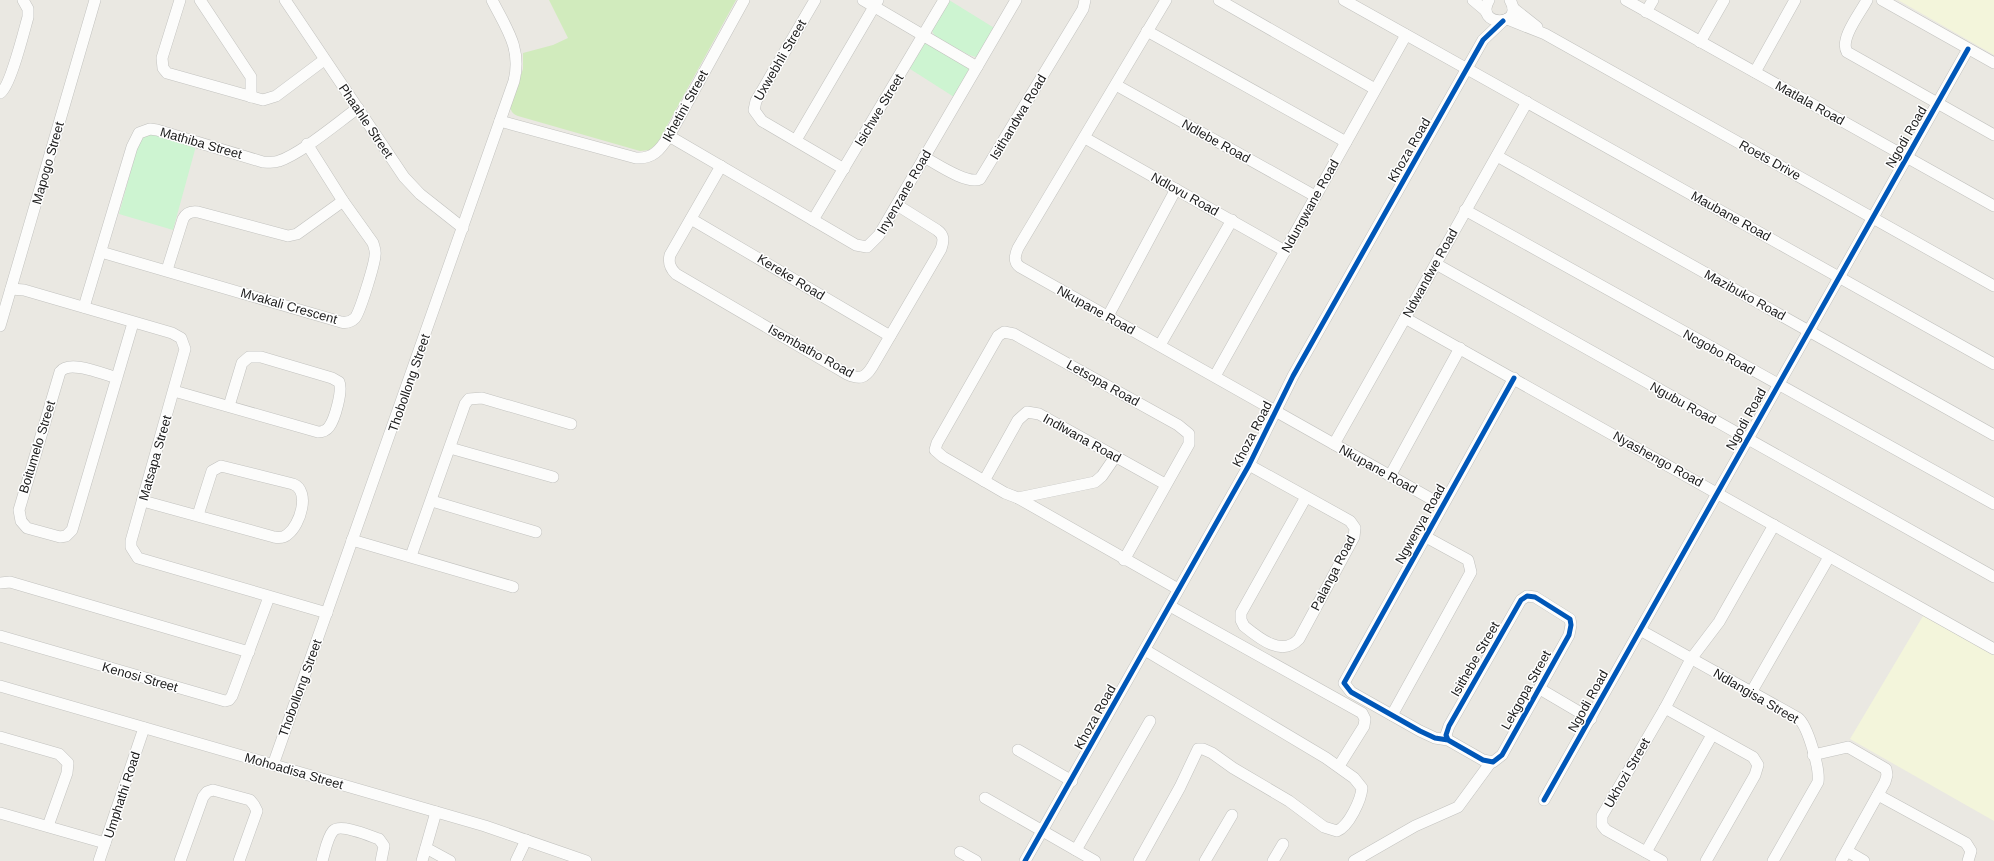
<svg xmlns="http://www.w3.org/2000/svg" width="1994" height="861" font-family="Helvetica,sans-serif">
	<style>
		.education { fill: #f3f5db }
		.grass { fill: #d1ebbd }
		.park { fill: #cdf4d1 }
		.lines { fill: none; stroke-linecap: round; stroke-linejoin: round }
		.minor-casing { stroke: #c2c2bf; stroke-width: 12 }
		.minor { stroke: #fcfcfb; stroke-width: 11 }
		.cycleway-casing { stroke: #fff; stroke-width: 8 }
		.cycleway { stroke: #0057b8; stroke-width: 5 }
		.labels { text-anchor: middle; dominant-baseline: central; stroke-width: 3; stroke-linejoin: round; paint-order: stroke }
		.street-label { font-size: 13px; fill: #1b1b1b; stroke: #fff }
	</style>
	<rect width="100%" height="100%" fill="#eae8e2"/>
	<g class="education">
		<polygon points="1898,0 1994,0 1994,55"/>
		<polygon points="1923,616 1994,655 1994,821 1850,739"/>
	</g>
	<path class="grass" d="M549 0H736L657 144 649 150 640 151 518 116C513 114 511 112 510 106L523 69V53L553 45 568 38Z"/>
	<g class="park">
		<polygon points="949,0 996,29 976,57 969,55 935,36 932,31"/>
		<polygon points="925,38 970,67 954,97 907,67"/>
		<polygon points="152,133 196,146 173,230 119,214 139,141 143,136"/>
	</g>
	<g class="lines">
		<defs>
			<g id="minor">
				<polyline points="180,0 162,58 163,68 167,73 263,100 276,96 324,60"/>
				<polyline points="200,0 251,77 251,97"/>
				<polyline points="285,0 404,177 420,194 463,228"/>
				<polyline points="815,0 756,101 754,110 762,121 844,169"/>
				<polyline points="863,0 977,67"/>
				<path d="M1166 0 1018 248C1015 255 1013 262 1020 267L1442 505"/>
				<polyline points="1219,0 1375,89"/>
				<polyline points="1344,0 1994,364"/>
				<polyline points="1473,0 1486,11"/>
				<path d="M1489 0C1473 27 1526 28 1510 0"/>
				<polyline points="1626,0 1994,206"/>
				<path d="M1867 0C1861 12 1839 39 1847 52L1994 135"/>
				<polyline points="1882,0 1994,63"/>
				<polyline points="1513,8 1537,27"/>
				<polyline points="1646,12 1653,0"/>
				<polyline points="1507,19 1545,34 1994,286"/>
				<polyline points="1147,31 1346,142"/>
				<polyline points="1700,42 1724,0"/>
				<polyline points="1755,72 1795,0"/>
				<polyline points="1116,85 1315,196"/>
				<path d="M0 93C10 88 24 31 28 17V9L23 0"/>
				<path d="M500 121 636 158C653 159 660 150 669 136L744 0"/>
				<polyline points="669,136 856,245 867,247 879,235 1016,0"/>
				<polyline points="1085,138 1285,251"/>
				<polyline points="796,140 878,0"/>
				<polyline points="1497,156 1994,435"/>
				<path d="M924 157C937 164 967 185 980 179L1083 9 1085 0"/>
				<path d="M721 166 670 255C668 263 670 268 676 274L847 374C860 380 865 378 872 367L941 249C944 240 944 235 937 230L897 205"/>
				<polyline points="1465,210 1994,504"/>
				<polyline points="691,219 890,336"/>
				<polyline points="813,220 944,0"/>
				<path d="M101 252 341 322C346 323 351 322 355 318 360 312 375 263 375 255 376 251 374 247 373 243L343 201 307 144"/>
				<polyline points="1436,264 1994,577"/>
				<path d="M167 270 183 219C186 213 191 211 198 212L288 236 297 234 343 201"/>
				<polyline points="11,289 24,290 172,333 181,338 185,349 131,541 131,547 138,558 327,613"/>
				<path d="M84 307 132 147 139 133 150 129 157 130 263 162C269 162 274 163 279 161 302 153 337 123 358 108"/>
				<polyline points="1108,316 1176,189"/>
				<polyline points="1405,318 1994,649"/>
				<polyline points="0,326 95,0"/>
				<polyline points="1160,345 1232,220"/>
				<polyline points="1215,376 1406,35"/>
				<path d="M117 378C103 374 69 359 60 372L19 510 21 521 27 528 60 537 66 536 72 530 133 323"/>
				<path d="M174 391 318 432C322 432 326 431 329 427 335 419 343 390 339 382L332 378 261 357H249L242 363 229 406"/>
				<polyline points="1334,444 1527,102"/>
				<polyline points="450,448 553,477"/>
				<polyline points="1115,457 1102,476 1095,482 1018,498 1005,493 943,457 935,450 937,443 998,336 1004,332 1014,334 1178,425 1189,434 1189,444 1124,560"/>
				<path d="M1249 465 1350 521 1355 528 1354 537 1299 639C1282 657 1260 639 1244 626L1241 620V613L1306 497"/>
				<polyline points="1390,476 1460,348"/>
				<polyline points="984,481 1018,420 1027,412 1039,414 1165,484"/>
				<polyline points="1018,498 1178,589"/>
				<path d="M143 501 274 537C279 538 284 538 288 534 300 525 311 491 293 484L221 466 212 471 198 515"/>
				<polyline points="432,501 536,532"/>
				<polyline points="352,540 513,587"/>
				<polyline points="411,556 465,404 469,399 482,398 571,424"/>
				<polyline points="0,583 10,582 249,652"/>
				<polyline points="1170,606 1362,713 1365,719 1364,726 1339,766"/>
				<path d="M1640 630 1798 718C1808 726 1820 769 1818 782L1773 861"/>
				<polyline points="0,636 225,701 229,700 232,696 269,597"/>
				<polyline points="0,686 485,826 586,861"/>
				<polyline points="1540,689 1591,719"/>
				<polyline points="1752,691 1829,557"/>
				<polyline points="1665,708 1753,757 1758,765 1755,775 1706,861"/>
				<polyline points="1392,715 1471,572 1468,560 1426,537"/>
				<polyline points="0,737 59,754 68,763 67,773 48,826"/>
				<polyline points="1448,740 1446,735 1449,726 1521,600 1527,596 1535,597 1570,619 1571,625 1569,635 1502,755 1493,762 1483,760 1448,740 1435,738 1420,731 1351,692 1344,683 1514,378"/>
				<polyline points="1018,750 1072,781"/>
				<polyline points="1813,755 1848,747 1886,769 1887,775 1885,782 1841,861"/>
				<path d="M273 765 514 81C522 48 506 28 492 0"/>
				<polyline points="1878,795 1966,843 1971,851 1968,861"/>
				<polyline points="985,798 1095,861"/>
				<polyline points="1544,800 1968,49"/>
				<polyline points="0,813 105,843"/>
				<polyline points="426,848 450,861"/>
				<polyline points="1076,850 1150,721"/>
				<polyline points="1847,851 1864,861"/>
				<polyline points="960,852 976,861"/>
				<polyline points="1646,852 1712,735"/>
				<polyline points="99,861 144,728"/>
				<polyline points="180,861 203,797 207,792 213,790 250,800 254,805 257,811 239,861"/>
				<path d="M322 861C325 852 327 838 333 831 340 823 370 836 379 839L384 846 381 861"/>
				<polyline points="422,861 436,812"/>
				<polyline points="516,861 526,840"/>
				<polyline points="1025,861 1249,465 1293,376 1483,40 1503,21"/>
				<path d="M1139 861 1180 787 1198 749H1203L1212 753 1233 768 1289 801 1324 827 1337 831C1349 826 1361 800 1362 788L1354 778 1326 758 1145 650"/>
				<polyline points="1205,861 1232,815"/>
				<polyline points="1273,861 1283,844"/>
				<polyline points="1354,861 1415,826 1458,807 1491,762"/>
				<polyline points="1662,861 1606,830 1602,825 1602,816 1665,708 1691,659 1719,622 1774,525"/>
			</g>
		</defs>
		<use href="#minor" class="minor-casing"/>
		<use href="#minor" class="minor"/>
		<defs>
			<g id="cycleway">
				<polyline points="1448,740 1446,735 1449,726 1521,600 1527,596 1535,597 1570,619 1571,625 1569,635 1502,755 1493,762 1483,760 1448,740 1435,738 1420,731 1351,692 1344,683 1514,378"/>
				<polyline points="1544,800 1968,49"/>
				<polyline points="1025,861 1249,465 1293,376 1483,40 1503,21"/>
			</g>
		</defs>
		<use href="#cycleway" class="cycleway-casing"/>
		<use href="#cycleway" class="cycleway"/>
	</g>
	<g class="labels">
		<g class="street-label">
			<text transform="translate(780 60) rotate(-60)">Uxwebhli Street</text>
			<text transform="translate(1810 103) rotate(29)">Matlala Road</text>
			<text transform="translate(685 106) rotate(-61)">Ikhetini Street</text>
			<text transform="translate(879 110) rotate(-59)">Isichwe Street</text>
			<text transform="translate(1018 117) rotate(-59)">Isithandwa Road</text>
			<text transform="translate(366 121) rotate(56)">Phaahle Street</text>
			<text transform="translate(1906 137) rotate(-60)">Ngodi Road</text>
			<text transform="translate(1216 141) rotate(29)">Ndlebe Road</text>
			<text transform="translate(201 143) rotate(16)">Mathiba Street</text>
			<text transform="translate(1409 150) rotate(-60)">Khoza Road</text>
			<text transform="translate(1770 160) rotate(29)">Roets Drive</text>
			<text transform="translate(48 163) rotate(-74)">Mapogo Street</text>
			<text transform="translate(904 192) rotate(-60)">Inyenzane Road</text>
			<text transform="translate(1185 194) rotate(29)">Ndlovu Road</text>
			<text transform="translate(1310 206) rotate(-61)">Ndungwane Road</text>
			<text transform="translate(1731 216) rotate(29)">Maubane Road</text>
			<text transform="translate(1430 273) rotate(-61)">Ndwandwe Road</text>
			<text transform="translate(791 277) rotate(31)">Kereke Road</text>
			<text transform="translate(1745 295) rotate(29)">Mazibuko Road</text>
			<text transform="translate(289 306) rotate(16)">Mvakali Crescent</text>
			<text transform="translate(1096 310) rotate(29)">Nkupane Road</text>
			<text transform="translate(811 351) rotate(29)">Isembatho Road</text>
			<text transform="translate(1719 352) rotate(29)">Ncgobo Road</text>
			<text transform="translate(409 383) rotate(-71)">Thobollong Street</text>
			<text transform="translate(1103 383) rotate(29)">Letsopa Road</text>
			<text transform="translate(1683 403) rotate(29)">Ngubu Road</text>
			<text transform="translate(1746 419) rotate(-61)">Ngodi Road</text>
			<text transform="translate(1252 434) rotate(-63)">Khoza Road</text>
			<text transform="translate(1082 438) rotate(29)">Indlwana Road</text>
			<text transform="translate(37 447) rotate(-73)">Boitumelo Street</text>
			<text transform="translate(155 458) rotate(-74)">Matsapa Street</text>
			<text transform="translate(1658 459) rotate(29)">Nyashengo Road</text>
			<text transform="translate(1378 469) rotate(29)">Nkupane Road</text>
			<text transform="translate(1420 524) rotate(-61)">Ngwenya Road</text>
			<text transform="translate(1333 573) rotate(-63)">Palanga Road</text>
			<text transform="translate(1475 659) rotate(-60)">Isithebe Street</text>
			<text transform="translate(140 677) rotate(16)">Kenosi Street</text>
			<text transform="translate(300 688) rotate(-70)">Thobollong Street</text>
			<text transform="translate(1526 690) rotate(-61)">Lekgopa Street</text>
			<text transform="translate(1756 696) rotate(30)">Ndlangisa Street</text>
			<text transform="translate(1588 701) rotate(-61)">Ngodi Road</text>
			<text transform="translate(1095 717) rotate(-61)">Khoza Road</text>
			<text transform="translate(294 771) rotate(16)">Mohoadisa Street</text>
			<text transform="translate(1627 773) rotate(-60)">Ukhozi Street</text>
			<text transform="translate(122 795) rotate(-72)">Umphathi Road</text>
		</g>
	</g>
</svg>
